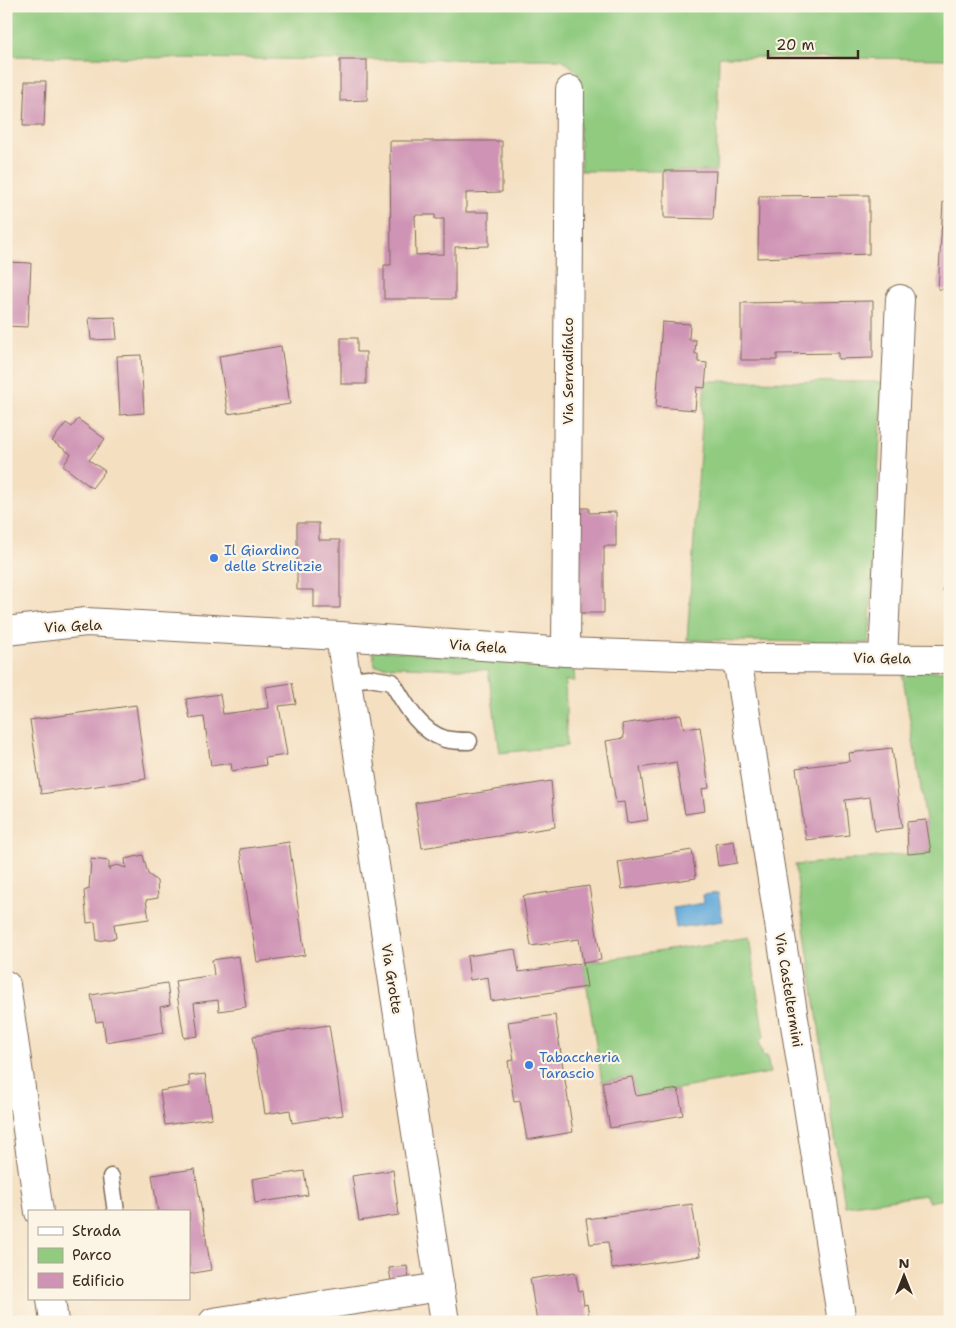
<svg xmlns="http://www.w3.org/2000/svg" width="956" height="1328" font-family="'Shantell Sans',sans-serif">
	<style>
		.green { fill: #90cb80; stroke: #667a4f }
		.water { fill: #64aada; stroke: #506a7c }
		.building { fill: #cf94b5; fill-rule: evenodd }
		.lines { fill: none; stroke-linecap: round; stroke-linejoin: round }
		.service-casing { stroke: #7c6957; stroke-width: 19 }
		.minor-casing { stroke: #7c6957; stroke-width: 30 }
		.tertiary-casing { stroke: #7c6957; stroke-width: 30 }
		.service { stroke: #fff; stroke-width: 16 }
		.minor { stroke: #fff; stroke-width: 28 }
		.tertiary { stroke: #fff; stroke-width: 28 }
		.shop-dot { fill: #3f7fe0; stroke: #fcf5e5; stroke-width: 2 }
		.labels { text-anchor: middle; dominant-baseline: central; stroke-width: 4.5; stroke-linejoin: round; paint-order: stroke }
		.street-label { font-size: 14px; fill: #3b2a1e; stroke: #fcf5e5 }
		.shop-label { font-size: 14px; fill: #366cbe; stroke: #fcf5e5; text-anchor: start }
	</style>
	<rect width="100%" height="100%" fill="#fcf5e5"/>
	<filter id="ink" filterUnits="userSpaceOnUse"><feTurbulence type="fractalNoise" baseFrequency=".02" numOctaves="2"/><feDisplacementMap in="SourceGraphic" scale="10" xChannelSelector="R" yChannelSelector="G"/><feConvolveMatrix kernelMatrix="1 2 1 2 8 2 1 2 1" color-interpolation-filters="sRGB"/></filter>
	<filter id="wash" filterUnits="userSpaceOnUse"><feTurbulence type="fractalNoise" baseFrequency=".0096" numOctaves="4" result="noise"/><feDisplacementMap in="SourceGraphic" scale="20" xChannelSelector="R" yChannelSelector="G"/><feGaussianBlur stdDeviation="1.12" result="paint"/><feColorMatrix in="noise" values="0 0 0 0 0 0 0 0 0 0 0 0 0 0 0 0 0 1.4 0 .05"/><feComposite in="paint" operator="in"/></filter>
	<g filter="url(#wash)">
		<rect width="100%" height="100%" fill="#f4dfc1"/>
		<g class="green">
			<polygon points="6,6 950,6 950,59 719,57 716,171 581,171 577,72 562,59 340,60 6,56"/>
			<polygon points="705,381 883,382 869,643 687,640"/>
			<polygon points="373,650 573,664 575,681 565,681 567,746 500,753 488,670 375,666"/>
			<polygon points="902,671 950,671 950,1191 944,1192 944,1199 929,1202 925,1195 845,1206 795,865 931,852"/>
			<polygon points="749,938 764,1037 759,1041 763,1056 767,1056 770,1073 636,1096 632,1077 602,1082 583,963"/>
		</g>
		<polygon class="water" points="718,893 723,921 676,928 673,908 704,903 703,895"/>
		<g id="blocks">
			<g class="building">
				<polygon points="340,60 367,60 367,100 340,101"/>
				<polygon points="25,81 46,81 44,126 23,126"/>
				<path d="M390 141H502V192L466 193V212H489V246L455 247V299H384V265H391ZM415 215H435V219H444V254L416 255Z"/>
				<polygon points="664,171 716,171 713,219 664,218"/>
				<polygon points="869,195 869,254 758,258 759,196"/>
				<polygon points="943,202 950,202 950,290 938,289"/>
				<polygon points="6,262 31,263 28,327 6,326"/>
				<polygon points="873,301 873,358 838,359 838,353 777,354 777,360 741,360 741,303"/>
				<polygon points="115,317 117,339 91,340 89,318"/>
				<polygon points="662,322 690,324 689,340 696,340 695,354 698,354 698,362 707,363 705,388 697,387 695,410 656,407"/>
				<polygon points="341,338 357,338 357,352 366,352 366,384 341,384"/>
				<polygon points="281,346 290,404 228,414 219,356"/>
				<polygon points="141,355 144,413 120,415 117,356"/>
				<polygon points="78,419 105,439 89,460 105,471 92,488 63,466 71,454 52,441 66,423 72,427"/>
				<polygon points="577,508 589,508 589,513 616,512 616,546 604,546 604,613 579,613"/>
				<polygon points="297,523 319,523 319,540 340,540 340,608 314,608 314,590 297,590"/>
				<polygon points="945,571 950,571 950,592 943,591"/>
				<polygon points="292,683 296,704 279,706 287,755 265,758 266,765 232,771 231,763 211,766 204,717 190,719 186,699 220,694 223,714 269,708 266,687"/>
				<polygon points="136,705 146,779 41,794 30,720"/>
				<polygon points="681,715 684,729 700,727 709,788 702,789 705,811 685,814 676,762 640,768 648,820 627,823 624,802 616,803 606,741 624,738 622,724"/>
				<polygon points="892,748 902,828 875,831 870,797 845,800 849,835 806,840 796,768 850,761 849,753"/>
				<polygon points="551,781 555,827 422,848 415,803"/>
				<polygon points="926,820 931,852 908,854 907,822"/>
				<polygon points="734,841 737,863 718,866 715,844"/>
				<polygon points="289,842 305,955 257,962 240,849"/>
				<polygon points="692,850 696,878 622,889 618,862"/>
				<polygon points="143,855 148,874 157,881 158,898 146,900 149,919 114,924 116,938 97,941 95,922 87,923 85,902 84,891 89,889 91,859 109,861 109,870 111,867 117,865 126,868 125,859"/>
				<polygon points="589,886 601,960 583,963 579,939 531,946 523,896"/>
				<polygon points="515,949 519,972 583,963 587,987 491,1001 488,977 470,980 467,956"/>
				<polygon points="239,956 246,1007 219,1011 218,1000 194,1003 198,1036 184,1038 175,981 214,975 212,960"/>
				<polygon points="167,983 170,1005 160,1007 164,1032 106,1042 103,1021 96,1022 91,995"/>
				<polygon points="555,1015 573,1132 527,1140 520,1101 514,1102 508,1061 514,1060 508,1022"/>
				<polygon points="329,1025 343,1115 292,1123 290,1110 265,1114 253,1036"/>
				<polygon points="205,1074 212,1118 165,1125 160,1091 190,1086 189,1076"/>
				<polygon points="632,1077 636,1096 678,1089 683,1115 610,1128 602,1082"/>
				<polygon points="195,1169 211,1270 189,1274 189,1212 158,1212 152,1175"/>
				<polygon points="393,1170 399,1215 359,1221 352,1176"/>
				<polygon points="304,1171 308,1195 255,1203 252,1179"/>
				<polygon points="692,1204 700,1256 612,1269 608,1242 590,1244 586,1219"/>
				<polygon points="407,1266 409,1279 391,1281 389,1268"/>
				<polygon points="575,1272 579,1291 582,1290 584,1305 587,1304 590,1322 537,1322 530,1279"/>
			</g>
		</g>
	</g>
	<g filter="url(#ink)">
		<use href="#blocks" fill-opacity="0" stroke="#7c6957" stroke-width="1"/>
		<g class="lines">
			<defs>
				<g id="service">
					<path d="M347 680 369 678 392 682C405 704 419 731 445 739 453 741 462 741 469 741"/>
					<polyline points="111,1177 116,1212"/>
				</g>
				<g id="minor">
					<polyline points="340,636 445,1322"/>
					<polyline points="566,652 570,90"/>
					<polyline points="737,658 842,1322"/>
					<polyline points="883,658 900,299"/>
					<polyline points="6,985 39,1212"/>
					<polyline points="51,1299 54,1322"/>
					<polyline points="213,1322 440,1287"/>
				</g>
				<polyline id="tertiary" points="6,631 86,622 340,636 566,652 737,658 950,659"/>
			</defs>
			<use href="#service" class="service-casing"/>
			<use href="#minor" class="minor-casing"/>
			<use href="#tertiary" class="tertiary-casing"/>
			<use href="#service" class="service"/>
			<use href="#minor" class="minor"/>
			<use href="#tertiary" class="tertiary"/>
		</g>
	</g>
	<g class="shop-dot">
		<circle cx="214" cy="558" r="5"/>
		<circle cx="529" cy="1065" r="5"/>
	</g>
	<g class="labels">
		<g class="street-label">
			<text transform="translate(568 371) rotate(-90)">Via Serradifalco</text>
			<text transform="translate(73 626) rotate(-3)">Via Gela</text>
			<text transform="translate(478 646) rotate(4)">Via Gela</text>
			<text transform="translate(882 658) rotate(1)">Via Gela</text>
			<text transform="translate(392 979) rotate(81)">Via Grotte</text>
			<text transform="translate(789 990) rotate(81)">Via Casteltermini</text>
		</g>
		<g class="shop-label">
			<text x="224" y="550">Il Giardino<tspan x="224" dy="16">delle Strelitzie</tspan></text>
			<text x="539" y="1057">Tabaccheria<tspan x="539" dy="16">Tarascio</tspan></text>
		</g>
	</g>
	<rect width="956" height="1328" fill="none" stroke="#fcf5e5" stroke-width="25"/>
	<rect x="28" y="1210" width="162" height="90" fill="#fcf5e5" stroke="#afa495"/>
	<rect x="38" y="1227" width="25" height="8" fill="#ffffff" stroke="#afa495"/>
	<text x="72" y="1236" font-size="15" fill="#3b2a1e">Strada</text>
	<rect x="38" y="1248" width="25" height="15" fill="#90cb80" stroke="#afa495"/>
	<text x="72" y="1260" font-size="15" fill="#3b2a1e">Parco</text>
	<rect x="38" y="1273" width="25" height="15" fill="#cf94b5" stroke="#afa495"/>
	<text x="72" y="1286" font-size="15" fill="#3b2a1e">Edificio</text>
	<g transform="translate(904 1276)" stroke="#fcf5e5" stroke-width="4" paint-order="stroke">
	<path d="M0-4L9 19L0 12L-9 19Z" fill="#3b2a1e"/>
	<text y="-8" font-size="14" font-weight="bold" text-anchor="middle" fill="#3b2a1e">N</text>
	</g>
	<path d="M768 50v8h90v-8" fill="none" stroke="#3b2a1e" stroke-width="2.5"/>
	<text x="776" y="50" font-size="15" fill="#3b2a1e" stroke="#fcf5e5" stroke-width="4" paint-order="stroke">20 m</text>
</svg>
